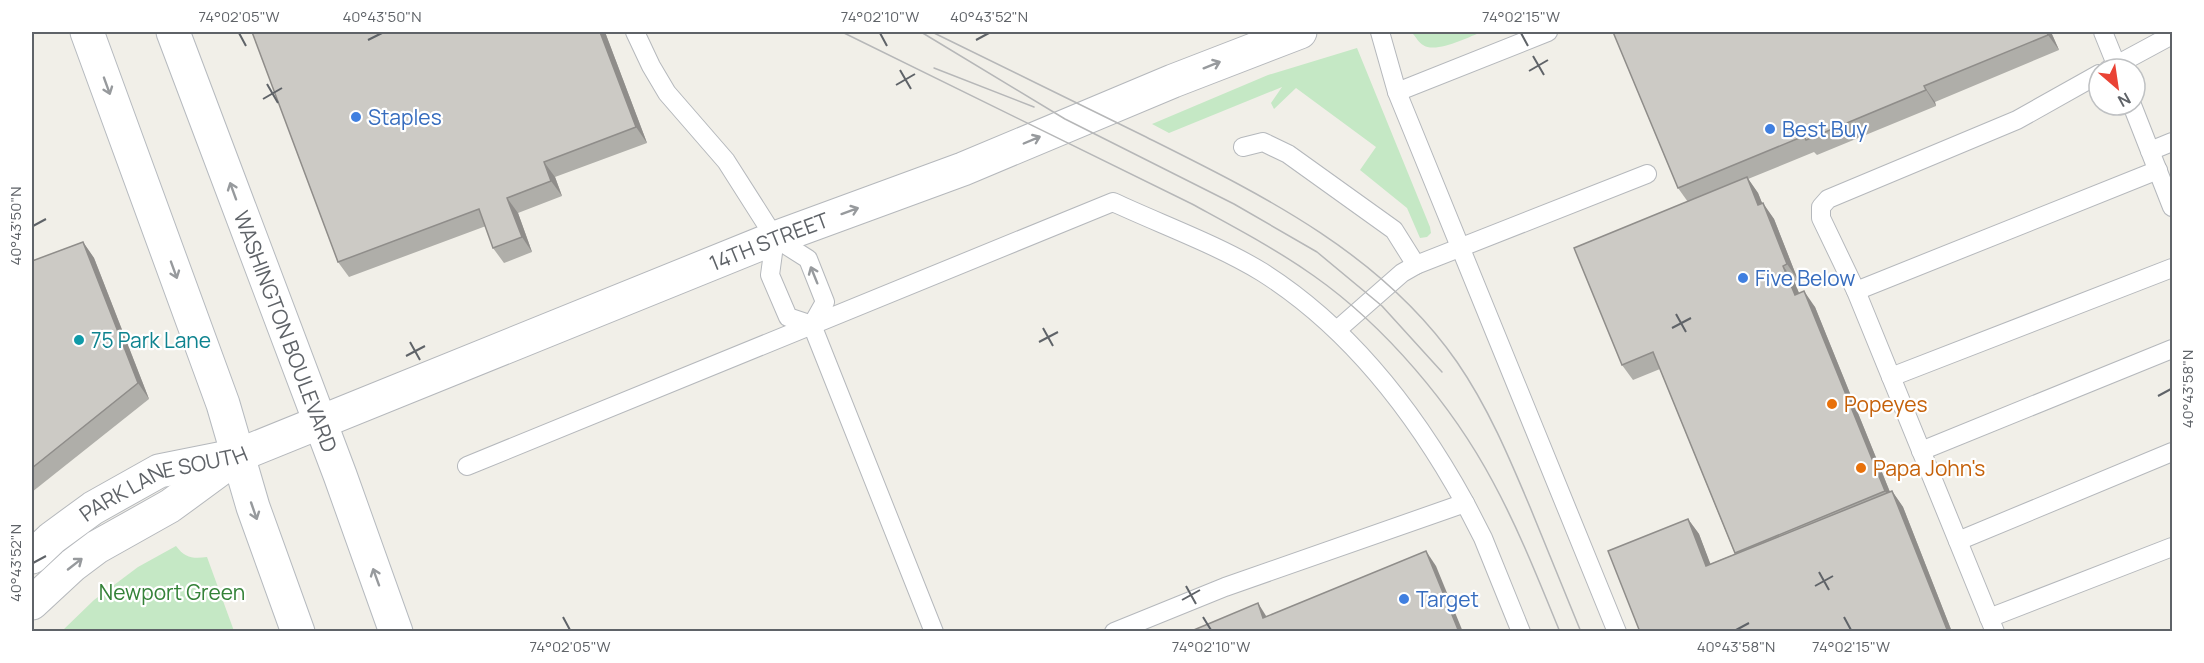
<svg xmlns="http://www.w3.org/2000/svg" width="2204" height="663" font-family="Manrope,sans-serif">
	<style>
		.green { fill: #c5e8c5 }
		.lines { fill: none; stroke-linecap: round; stroke-linejoin: round }
		.lane-casing { stroke: #b5b8bc; stroke-width: 20 }
		.street-casing { stroke: #b5b8bc; stroke-width: 35 }
		.secondary-casing { stroke: #b6babf; stroke-width: 35 }
		.lane { stroke: #fff; stroke-width: 18 }
		.street { stroke: #fff; stroke-width: 33 }
		.secondary { stroke: #fff; stroke-width: 33 }
		.tram { stroke: #b6b7b8; stroke-width: 1.5 }
		.wall { fill: #afaea9 }
		.shaded-wall { fill: #8f8d8a }
		.building { fill: #cccac5; stroke: #8f8d8a; stroke-width: 1.5 }
		.oneway { stroke: #979a9d }
		.ticks { fill: none; stroke: #5f6368; stroke-width: 2 }
		.shop-dot { fill: #3f7fe0; stroke: #fff; stroke-width: 2 }
		.culture-dot { fill: #0f9aa8; stroke: #fff; stroke-width: 2 }
		.food-dot { fill: #e8710a; stroke: #fff; stroke-width: 2 }
		.labels { text-anchor: middle; dominant-baseline: central; stroke-width: 4.5; stroke-linejoin: round; paint-order: stroke }
		.shop-label { font-size: 21px; fill: #366cbe; stroke: #fff; text-anchor: start }
		.street-label { font-size: 21px; fill: #5f6368; stroke: #fff }
		.culture-label { font-size: 21px; fill: #0d838f; stroke: #fff; text-anchor: start }
		.food-label { font-size: 21px; fill: #c56008; stroke: #fff; text-anchor: start }
		.park-label { font-size: 21px; fill: #348238; stroke: #fff }
		.neatline { fill: none; stroke: #5f6368; stroke-width: 2 }
		.ticks-label { font-size: 15px; text-anchor: middle; fill: #5f6368 }
	</style>
	<rect width="100%" height="100%" fill="#f1efe8"/>
	<g class="green">
		<path d="M1420 32H1482C1468 37 1436 54 1423 45 1419 43 1416 37 1413 34Z"/>
		<polygon points="1357,48 1430,227 1431,233 1427,237 1420,238 1407,208 1360,170 1376,147 1296,88 1274,109 1271,103 1282,87 1169,133 1152,124 1268,75"/>
		<path d="M176 546C185 558 193 559 207 557L234 631H62L94 600 138 567Z"/>
	</g>
	<g class="lines">
		<defs>
			<g id="lane">
				<polyline points="635,32 651,66 667,93 726,161 775,238 808,259 825,302 812,325"/>
				<polyline points="1380,32 1397,92 1617,632"/>
				<polyline points="2103,32 2118,69"/>
				<polyline points="2109,69 2172,35"/>
				<polyline points="1397,92 1548,32"/>
				<polyline points="2132,105 2172,207"/>
				<polyline points="1243,147 1263,142 1288,154 1394,230 1416,265"/>
				<polyline points="2150,151 2172,142"/>
				<polyline points="775,238 770,275 788,317 812,325 934,632"/>
				<polyline points="1856,291 2158,170"/>
				<polyline points="1337,330 1402,273 1416,265 1647,174"/>
				<polyline points="1891,377 2172,268"/>
				<polyline points="1921,451 2172,349"/>
				<path d="M467 466 1113 202C1160 224 1218 245 1262 272 1349 327 1416 414 1465 503"/>
				<polyline points="1958,541 2172,452"/>
				<polyline points="1989,618 2172,547"/>
				<polyline points="1114,632 1225,587 1465,503 1483,538 1521,632"/>
				<polyline points="1995,632 1856,291 1821,218 1821,207 1828,199 2017,120 2099,74"/>
			</g>
			<g id="street">
				<path id="s1" d="M32 557 52 538 93 508 159 471 239 455 775 238 963 169 1173 81 1300 32"/>
				<polyline points="32,603 73,565 97,547 170,506 230,462"/>
			</g>
			<g id="secondary">
				<polyline points="87,32 223,404 253,507 298,632"/>
				<path id="s2" d="M173 32 340 475 396 632"/>
			</g>
		</defs>
		<use href="#lane" class="lane-casing"/>
		<use href="#street" class="street-casing"/>
		<use href="#secondary" class="secondary-casing"/>
		<use href="#lane" class="lane"/>
		<use href="#street" class="street"/>
		<use href="#secondary" class="secondary"/>
		<g class="tram">
			<path d="M842 32 1192 204C1234 227 1276 249 1314 276 1385 326 1452 405 1493 482 1519 530 1539 581 1560 632"/>
			<polyline points="921,32 1065,119 1234,204 1317,252 1382,306 1442,372"/>
			<path d="M932 32C1001 66 1071 100 1140 134 1258 193 1380 251 1457 362 1488 407 1509 457 1530 507 1547 549 1564 590 1581 632"/>
			<polyline points="934,68 1034,107"/>
		</g>
	</g>
	<g class="wall">
		<polygon points="252,32 605,32 647,143 555,177 562,196 518,213 532,252 504,263 493,248 486,226 349,277 338,262"/>
		<polygon points="1613,32 2051,32 2059,50 1935,102 1936,106 1817,155 1814,152 1748,179 1758,193 1762,203 1774,219 1798,280 1794,281 1799,293 1815,307 1890,492 1892,491 1903,507 1952,632 1640,632 1688,519 1699,534 1710,564 1735,554 1660,369 1633,380 1622,365 1688,202 1678,188"/>
		<polygon points="83,242 94,258 149,399 32,492 32,261"/>
	</g>
	<g class="shaded-wall">
		<polygon points="600,32 605,32 647,143 636,127"/>
		<polygon points="2047,32 2051,32 2059,50 2048,35"/>
		<polygon points="1924,86 1935,102 1936,106 1926,90"/>
		<polygon points="544,162 555,177 562,196 551,181"/>
		<polygon points="1747,177 1758,193 1769,220 1758,205"/>
		<polygon points="507,198 518,213 532,252 522,237"/>
		<polygon points="1763,203 1774,219 1798,280 1787,264"/>
		<polygon points="83,242 94,258 149,399 138,383"/>
		<polygon points="1783,266 1794,281 1806,310 1795,295"/>
		<polygon points="1804,291 1815,307 1896,507 1885,491"/>
		<polygon points="1892,491 1903,507 1952,632 1948,632"/>
		<polygon points="1688,519 1699,534 1717,581 1706,566"/>
		<polygon points="1426,551 1436,566 1463,632 1459,632"/>
		<polygon points="1258,603 1268,619 1263,618"/>
	</g>
	<g class="building">
		<polygon points="252,32 600,32 636,127 544,162 551,181 507,198 522,237 493,248 479,209 338,262"/>
		<polygon points="1613,32 2047,32 2048,35 1924,86 1926,90 1806,140 1804,136 1678,188"/>
		<polygon points="1747,177 1758,205 1763,203 1787,264 1783,266 1795,295 1804,291 1885,491 1735,553 1653,352 1622,365 1574,248"/>
		<polygon points="83,242 138,383 32,468 32,261"/>
		<polygon points="1892,491 1948,632 1640,632 1608,551 1688,519 1706,566"/>
		<polygon points="1426,551 1459,632 1189,632 1258,603 1263,618"/>
	</g>
	<defs><path id="oneway-shaft" d="M-6 0H5M1.5-3L5.5 0L1.5 3" fill="none" stroke-width="1.6" stroke-linecap="round" stroke-linejoin="round" transform="scale(1.5)"/></defs>
	<g class="oneway">
		<use href="#oneway-shaft" transform="translate(1212 65) rotate(-22)"/>
		<use href="#oneway-shaft" transform="translate(107 86) rotate(70)"/>
		<use href="#oneway-shaft" transform="translate(1032 140) rotate(-23)"/>
		<use href="#oneway-shaft" transform="translate(233 191) rotate(-110)"/>
		<use href="#oneway-shaft" transform="translate(850 211) rotate(-20)"/>
		<use href="#oneway-shaft" transform="translate(174 270) rotate(70)"/>
		<use href="#oneway-shaft" transform="translate(814 275) rotate(-112)"/>
		<use href="#oneway-shaft" transform="translate(254 511) rotate(71)"/>
		<use href="#oneway-shaft" transform="translate(75 564) rotate(-38)"/>
		<use href="#oneway-shaft" transform="translate(376 577) rotate(-110)"/>
	</g>
	<path class="ticks" d="M239 33 246 46M880 33 887 46M1521 33 1528 46M368 40 382 33M976 40 989 33M1533 56 1544 75M900 70 911 89M1529 71 1548 60M267 84 278 103M896 85 915 74M263 99 282 88M33 226 46 219M1676 314 1686 332M1043 328 1053 346M1672 328 1691 318M410 342 420 360M1039 342 1058 332M406 356 425 346M2158 396 2171 389M33 563 46 556M1819 572 1829 590M1186 586 1196 604M1815 586 1833 576M1182 600 1200 590M563 617 570 630M1203 617 1211 630M1844 617 1851 630M1736 630 1749 623"/>
	<g class="shop-dot">
		<circle cx="356" cy="117" r="6"/>
		<circle cx="1770" cy="129" r="6"/>
		<circle cx="1743" cy="278" r="6"/>
		<circle cx="1404" cy="599" r="6"/>
	</g>
	<circle class="culture-dot" cx="79" cy="340" r="6"/>
	<g class="food-dot">
		<circle cx="1832" cy="404" r="6"/>
		<circle cx="1861" cy="468" r="6"/>
	</g>
	<g class="labels">
		<g class="shop-label">
			<text x="368" y="117">Staples</text>
			<text x="1782" y="129">Best Buy</text>
			<text x="1755" y="278">Five Below</text>
			<text x="1416" y="599">Target</text>
		</g>
		<g class="street-label">
			<text stroke="none"><textPath href="#s1" startOffset="807">14TH STREET</textPath></text>
			<text stroke="none"><textPath href="#s2" startOffset="320">WASHINGTON BOULEVARD</textPath></text>
			<text stroke="none"><textPath href="#s1" startOffset="154">PARK LANE SOUTH</textPath></text>
		</g>
		<g class="culture-label">
			<text x="91" y="340">75 Park Lane</text>
		</g>
		<g class="food-label">
			<text x="1844" y="404">Popeyes</text>
			<text x="1873" y="468">Papa John's</text>
		</g>
		<g class="park-label">
			<text x="172" y="592">Newport Green</text>
		</g>
	</g>
	<rect width="2204" height="663" fill="none" stroke="#ffffff" stroke-width="66"/>
	<g transform="translate(2117 87) rotate(151)"><circle r="28" fill="#ffffff" stroke="#bfc1c3" stroke-width="1.5"/>
	<path d="M0-4.5L10 22L0 15L-10 22Z" fill="#ea4335"/>
	<text y="-9" font-size="16" font-weight="bold" text-anchor="middle" fill="#5f6368">N</text>
	</g>
	<rect x="33" y="33" width="2138" height="597" class="neatline"/>
	<g class="ticks-label">
		<text x="239" y="22">74°02'05"W</text>
		<text x="382" y="22">40°43'50"N</text>
		<text x="880" y="22">74°02'10"W</text>
		<text x="989" y="22">40°43'52"N</text>
		<text x="1521" y="22">74°02'15"W</text>
		<text transform="translate(16 226) rotate(-90)" y="5">40°43'50"N</text>
		<text transform="translate(2188 389) rotate(-90)" y="5">40°43'58"N</text>
		<text transform="translate(16 563) rotate(-90)" y="5">40°43'52"N</text>
		<text x="570" y="652">74°02'05"W</text>
		<text x="1211" y="652">74°02'10"W</text>
		<text x="1736" y="652">40°43'58"N</text>
		<text x="1851" y="652">74°02'15"W</text>
	</g>
</svg>
